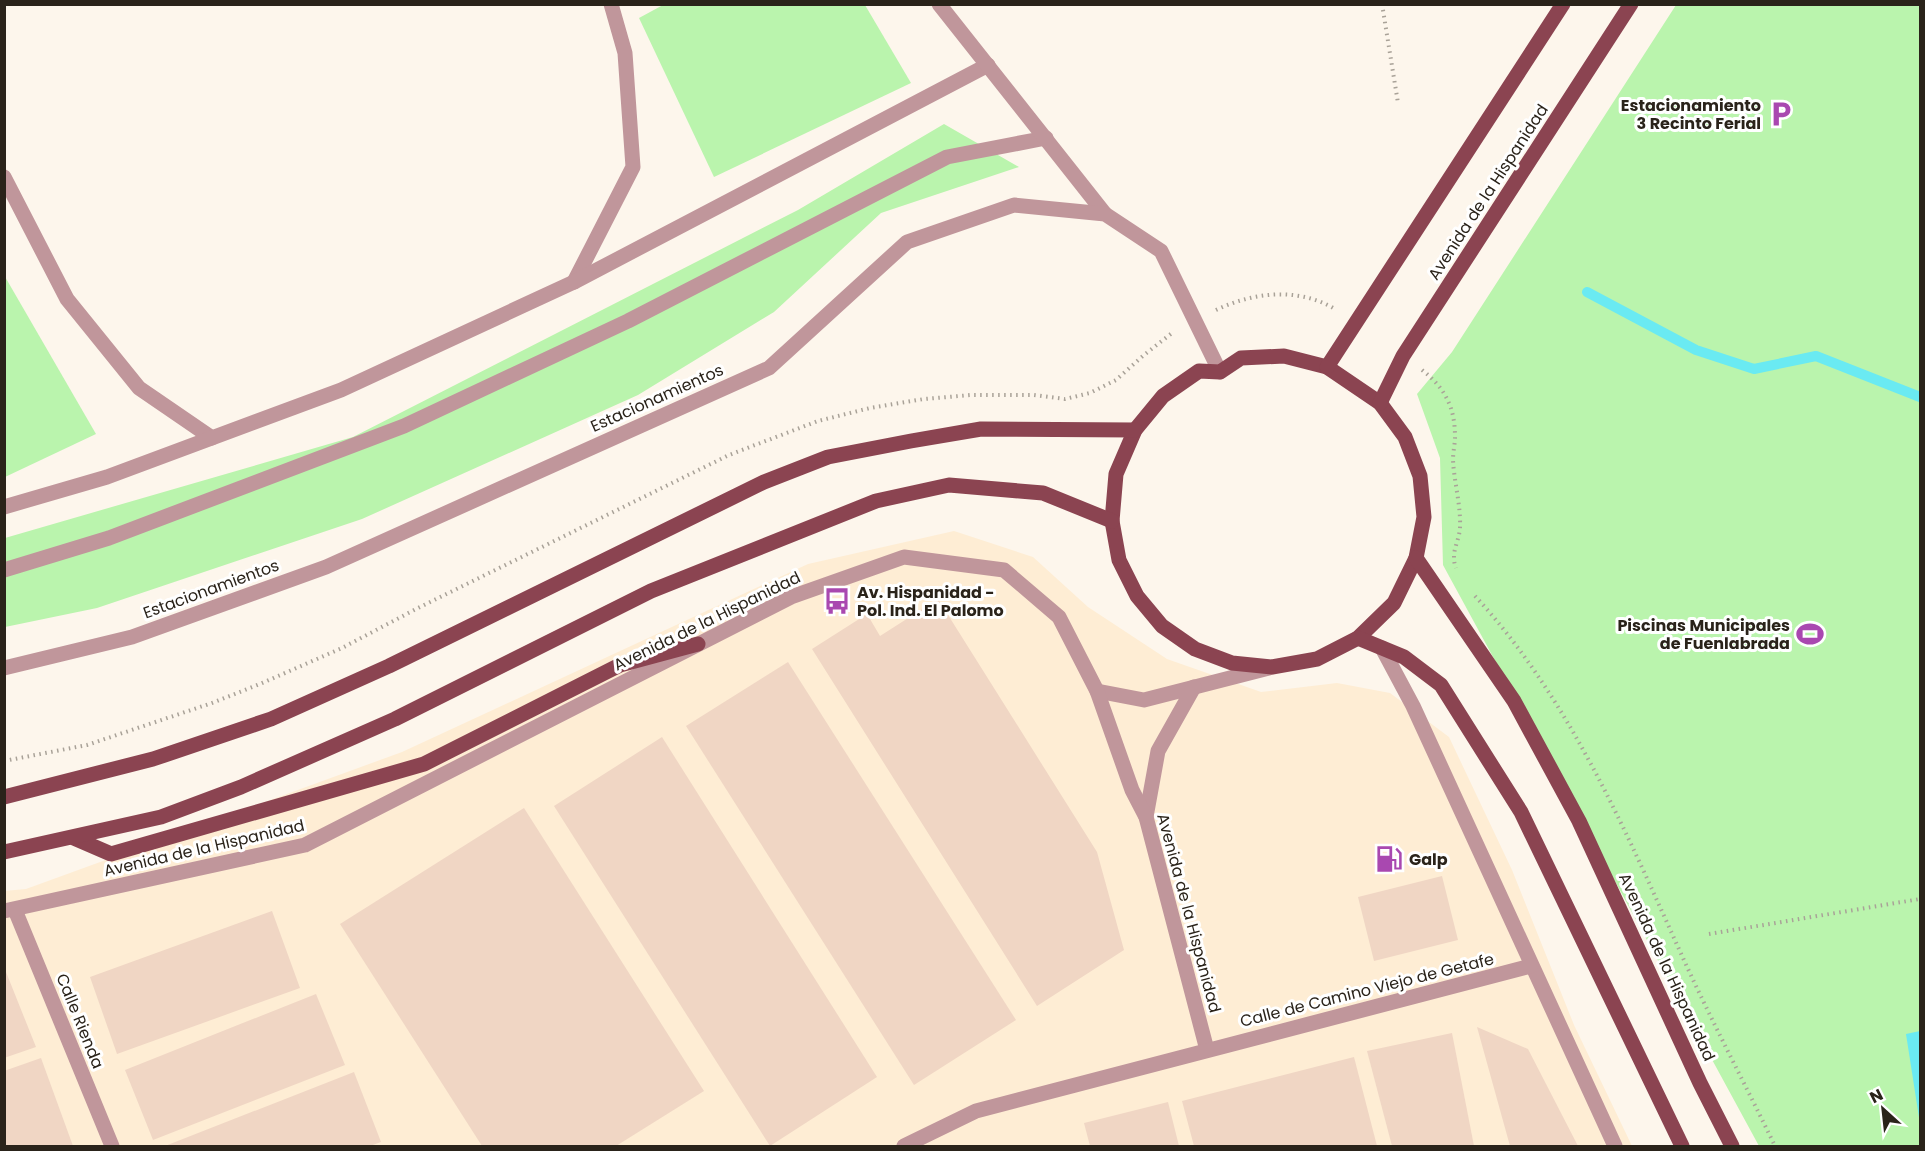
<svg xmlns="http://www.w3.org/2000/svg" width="1925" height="1151" font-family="Poppins,sans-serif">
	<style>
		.built { fill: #feedd4 }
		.green { fill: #baf4ad }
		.water { fill: #6aeaf2 }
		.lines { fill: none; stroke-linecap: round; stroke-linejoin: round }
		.stream { stroke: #6aeaf2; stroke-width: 10 }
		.building { fill: #f0d6c4 }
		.path { stroke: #a9a298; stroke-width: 4; stroke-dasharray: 1.5 4.5; stroke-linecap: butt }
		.pedestrian { stroke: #c0969b; stroke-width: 15 }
		.minor { stroke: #c0969b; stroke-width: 15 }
		.primary { stroke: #8b4451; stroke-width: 15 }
		.labels { text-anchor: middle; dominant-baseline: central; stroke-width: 6; stroke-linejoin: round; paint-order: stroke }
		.poi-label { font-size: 16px; font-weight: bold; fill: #2a231a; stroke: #fff; text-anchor: end }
		.street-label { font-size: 16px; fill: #2a231a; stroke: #fff }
	</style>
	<rect width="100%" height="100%" fill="#fdf6ec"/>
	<polygon class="built" points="954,531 1033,557 1088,607 1167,659 1261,692 1337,683 1390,693 1449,737 1512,870 1574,1025 1632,1146 5,1146 4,891 26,889 402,752 808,564"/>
	<g class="green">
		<polygon points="663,5 865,5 911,83 714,177 639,18"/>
		<polygon points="1676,5 1920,5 1920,1146 1759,1146 1443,565 1440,458 1417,394 1452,352"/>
		<polygon points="944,124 1019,167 881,213 774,312 638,395 362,519 97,608 5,627 5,538 353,437 798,210"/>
		<polygon points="4,275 96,434 5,477 4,477"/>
	</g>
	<polygon class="water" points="1920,1031 1920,1124 1906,1034"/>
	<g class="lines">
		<polyline class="stream" points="1587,292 1696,350 1754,369 1816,356 1920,397"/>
	</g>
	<g class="building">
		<polygon points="938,599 1097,852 1124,950 1037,1006 812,649 867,614 880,636"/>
		<polygon points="788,662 1016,1020 914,1085 686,726"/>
		<polygon points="662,737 877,1077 770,1146 554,806"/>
		<polygon points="524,808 704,1091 616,1146 482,1146 340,924"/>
		<polygon points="1442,876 1458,940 1374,961 1358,897"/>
		<polygon points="272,911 300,988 117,1054 90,977"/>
		<polygon points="4,967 36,1047 4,1058"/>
		<polygon points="316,994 345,1065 153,1140 125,1070"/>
		<polygon points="1477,1027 1528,1049 1578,1146 1510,1146"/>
		<polygon points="1452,1033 1474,1146 1392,1146 1367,1051"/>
		<polygon points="1354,1057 1377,1146 1194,1146 1182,1101"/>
		<polygon points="41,1058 73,1146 4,1146 4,1071"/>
		<polygon points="354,1072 381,1142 370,1146 165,1146"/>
		<polygon points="1168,1102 1179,1146 1090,1146 1084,1123"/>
	</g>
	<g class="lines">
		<g class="path">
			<polyline points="1382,4 1398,103"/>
			<path d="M1216 310C1254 292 1298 287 1335 309"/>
			<path d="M1422 370C1445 388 1455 407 1455 437 1455 444 1453 452 1453 460 1454 482 1461 505 1460 528 1459 542 1450 553 1456 568"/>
			<path d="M1475 596C1570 699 1626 832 1683 958 1712 1022 1745 1084 1775 1146"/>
			<polyline points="4,761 87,745 212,703 260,684 342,648 418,608 729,455 818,421 870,408 924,399 971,395 1034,395 1065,399 1090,393 1116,380 1144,355 1172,333"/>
			<polyline points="1709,934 1920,899"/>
		</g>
		<g class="pedestrian">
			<polyline points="4,177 67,299 139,388 212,438"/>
			<polyline points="574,282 633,167 625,53 611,4"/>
			<polyline points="4,507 107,477 341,390 574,282 988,65"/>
			<polyline points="4,570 109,538 404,426 628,321 947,157 1046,138"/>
		</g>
		<g class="minor">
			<polyline points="939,4 1105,214"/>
			<polyline points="1382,648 1413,706 1615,1146"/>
			<polyline points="4,668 132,637 326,567 769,368 907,242 1014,205 1105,214 1161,251 1220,372"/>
			<polyline points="1097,691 1144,700 1269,668"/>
			<polyline points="1146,817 1158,751 1194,687"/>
			<polyline points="15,910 112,1146"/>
			<polyline points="4,911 305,845 791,597 904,557 1004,570 1059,617 1097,691 1132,790 1146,817 1207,1050"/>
			<polyline points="904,1146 976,1111 1531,966"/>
		</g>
		<g class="primary">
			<polygon points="1284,356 1327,367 1380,403 1405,437 1420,476 1424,517 1416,558 1394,603 1358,638 1317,659 1272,667 1232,663 1195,649 1162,626 1137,596 1119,560 1112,521 1116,474 1135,430 1163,396 1199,371 1220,372 1241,358"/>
			<polyline points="1327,367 1563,4"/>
			<polyline points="1380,403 1403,356 1631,4"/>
			<polyline points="1416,558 1514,701 1579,821 1700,1083 1732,1146"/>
			<polyline points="1358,638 1404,657 1441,685 1521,812 1682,1146"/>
			<polyline points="4,797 153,759 271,719 389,666 764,482 828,457 911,441 981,429 1135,430"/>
			<polyline points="74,838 111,854 424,764 620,665 698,644"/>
			<polyline points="4,852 161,817 241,787 395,719 651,591 876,501 949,485 1043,493 1112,521"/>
		</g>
	</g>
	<defs>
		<symbol id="parking-bare" viewBox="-9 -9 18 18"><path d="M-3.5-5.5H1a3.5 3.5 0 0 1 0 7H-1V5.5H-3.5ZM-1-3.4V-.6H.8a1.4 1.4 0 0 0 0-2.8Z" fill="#a948b0" stroke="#fff" stroke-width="2.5" paint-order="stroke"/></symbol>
		<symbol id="bus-bare" viewBox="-9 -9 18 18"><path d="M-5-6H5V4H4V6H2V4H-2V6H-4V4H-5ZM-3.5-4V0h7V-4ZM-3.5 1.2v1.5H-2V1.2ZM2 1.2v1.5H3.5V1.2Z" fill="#a948b0" stroke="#fff" stroke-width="2.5" paint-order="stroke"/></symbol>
		<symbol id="stadium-bare" viewBox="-9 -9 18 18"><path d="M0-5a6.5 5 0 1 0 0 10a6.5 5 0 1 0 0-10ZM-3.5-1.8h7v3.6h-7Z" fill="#a948b0" stroke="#fff" stroke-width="2.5" paint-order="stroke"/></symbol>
		<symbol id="fuel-bare" viewBox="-9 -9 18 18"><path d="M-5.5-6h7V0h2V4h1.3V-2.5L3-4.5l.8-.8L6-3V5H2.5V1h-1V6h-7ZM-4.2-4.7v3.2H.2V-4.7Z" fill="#a948b0" stroke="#fff" stroke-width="2.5" paint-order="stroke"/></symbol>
	</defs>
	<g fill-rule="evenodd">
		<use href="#parking-bare" x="1762" y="95" width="38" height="38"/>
		<use href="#bus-bare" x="818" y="582" width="38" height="38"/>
		<use href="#stadium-bare" x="1791" y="615" width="38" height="38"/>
		<use href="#fuel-bare" x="1370" y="840" width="38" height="38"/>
	</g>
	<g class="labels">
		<g class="poi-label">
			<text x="1761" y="105">Estacionamiento<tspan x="1761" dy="18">3 Recinto Ferial</tspan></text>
			<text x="857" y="592" text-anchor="start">Av. Hispanidad -<tspan x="857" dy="18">Pol. Ind. El Palomo</tspan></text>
			<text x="1790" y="625">Piscinas Municipales<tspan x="1790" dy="18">de Fuenlabrada</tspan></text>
			<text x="1409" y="859" text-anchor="start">Galp</text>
		</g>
		<g class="street-label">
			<text transform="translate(1488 192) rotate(-57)">Avenida de la Hispanidad</text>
			<text transform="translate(657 398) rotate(-24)">Estacionamientos</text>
			<text transform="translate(211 589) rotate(-20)">Estacionamientos</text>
			<text transform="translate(707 621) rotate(-26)">Avenida de la Hispanidad</text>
			<text transform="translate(204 848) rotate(-13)">Avenida de la Hispanidad</text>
			<text transform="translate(1189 913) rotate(75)">Avenida de la Hispanidad</text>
			<text transform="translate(1667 967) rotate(65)">Avenida de la Hispanidad</text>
			<text transform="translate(1367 990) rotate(-14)">Calle de Camino Viejo de Getafe</text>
			<text transform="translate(80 1021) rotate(68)">Calle Rienda</text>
		</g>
	</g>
	<rect width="1925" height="1151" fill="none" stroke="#2a231a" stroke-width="12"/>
	<g transform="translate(1883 1109) rotate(333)" stroke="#ffffff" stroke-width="4.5" paint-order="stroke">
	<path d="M0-4.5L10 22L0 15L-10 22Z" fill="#2a231a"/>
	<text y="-9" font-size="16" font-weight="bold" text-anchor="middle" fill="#2a231a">N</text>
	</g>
</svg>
